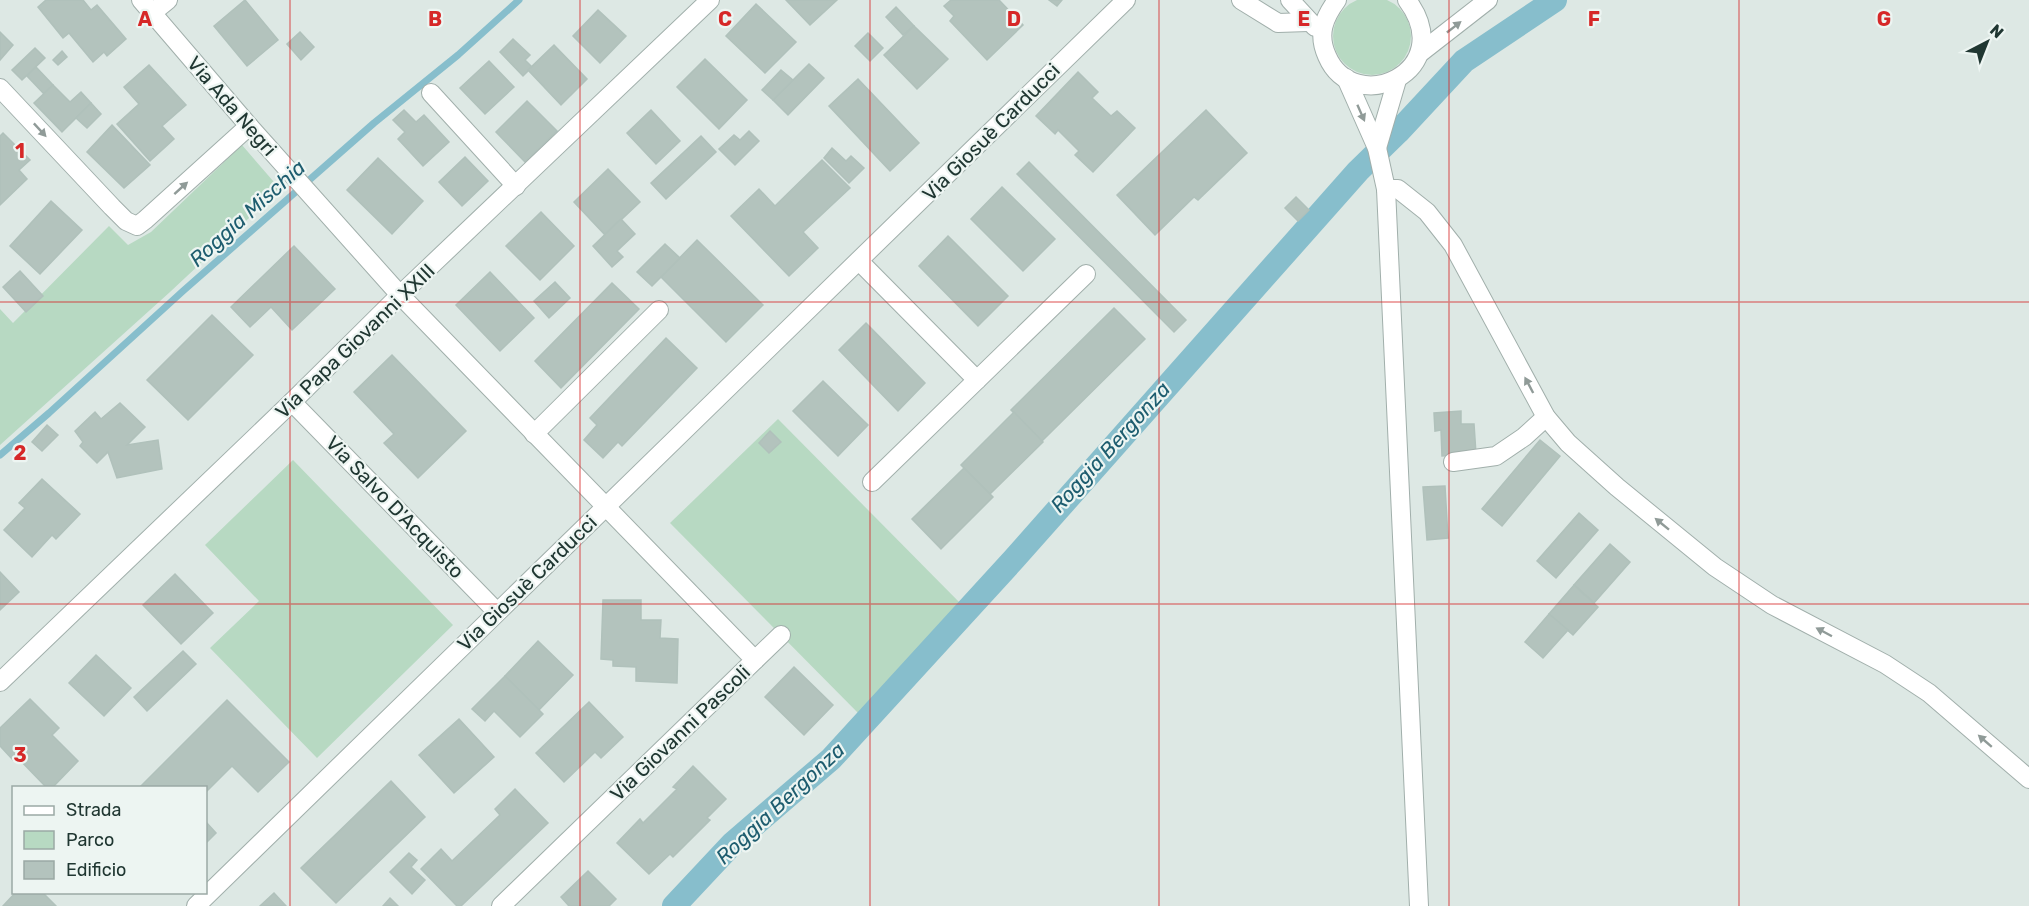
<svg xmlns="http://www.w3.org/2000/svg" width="2029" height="906" font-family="Rubik,sans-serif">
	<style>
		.green { fill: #b7d9c2 }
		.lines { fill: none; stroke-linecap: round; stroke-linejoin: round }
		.stream { stroke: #87becc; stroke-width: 7 }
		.canal { stroke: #87becc; stroke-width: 24 }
		.building { fill: #b3c3bd; stroke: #b0c1bb; stroke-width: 1.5 }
		.minor-casing { stroke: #a1afab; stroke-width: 20 }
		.minor { stroke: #fff; stroke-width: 18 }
		.oneway { fill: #909b98 }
		.grid { fill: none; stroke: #d62828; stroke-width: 1.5; stroke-opacity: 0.55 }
		.labels { text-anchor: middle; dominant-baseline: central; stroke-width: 4.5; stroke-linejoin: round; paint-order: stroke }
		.street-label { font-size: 20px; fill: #203732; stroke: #edf5f2 }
		.water-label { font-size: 21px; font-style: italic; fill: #1e5d6f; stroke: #edf5f2 }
		.grid-label { font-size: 20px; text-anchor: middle; font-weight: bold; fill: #d62828; stroke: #edf5f2; stroke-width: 4.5; stroke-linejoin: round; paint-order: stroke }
	</style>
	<rect width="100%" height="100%" fill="#dde8e4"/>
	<g class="green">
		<circle cx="1372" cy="36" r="39"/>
		<polygon points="242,145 280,189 170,292 0,445 0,309 13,323 109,226 128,245 151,232"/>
		<polygon points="778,419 965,608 864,719 670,523"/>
		<polygon points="293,460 453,625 317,758 210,648 259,601 205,545"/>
	</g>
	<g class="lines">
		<polyline class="stream" points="0,455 49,413 183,291 374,123 458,55 519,0"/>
		<polyline class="canal" points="674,906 733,843 831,759 1014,559 1358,171 1398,132 1464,61 1555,0"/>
	</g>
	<g class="building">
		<polygon points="46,0 83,0 91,10 97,5 126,39 107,56 104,52 93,62 69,33 63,38 38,7"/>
		<polygon points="245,0 278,40 247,66 214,26"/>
		<polygon points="786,0 837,0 810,25"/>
		<polygon points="951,0 999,0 1023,25 987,60 950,21 954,16 944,6"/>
		<polygon points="1049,0 1062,0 1057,6"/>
		<polygon points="756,4 796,42 765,73 726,36"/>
		<polygon points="896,7 914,26 903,35 886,17"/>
		<polygon points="598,10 626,36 600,63 573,36"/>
		<polygon points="914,26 948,59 917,89 884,55"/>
		<polygon points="0,32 13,45 0,60"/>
		<polygon points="300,32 314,47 301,60 287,44"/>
		<polygon points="868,33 883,48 870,61 855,46"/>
		<polygon points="513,39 530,55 525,60 532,67 523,76 500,52"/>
		<polygon points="554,45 587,79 561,105 528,70"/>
		<polygon points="35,48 45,58 22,80 12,70"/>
		<polygon points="62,51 67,57 58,65 53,60"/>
		<polygon points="705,59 747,100 719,129 677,87"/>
		<polygon points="489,61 514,87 485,114 460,88"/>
		<polygon points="809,64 824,78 788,115 773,100"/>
		<polygon points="149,65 186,105 162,126 174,139 150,161 117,124 139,104 124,87"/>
		<polygon points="36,67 53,85 44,94 27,76"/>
		<polygon points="781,70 793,80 773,100 762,90"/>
		<polygon points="1078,72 1098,92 1092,98 1111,116 1117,111 1135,128 1093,172 1075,155 1079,151 1058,130 1055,134 1036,116"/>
		<polygon points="858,79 919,143 890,171 829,106"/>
		<polygon points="53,85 70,102 81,92 91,103 62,132 34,103"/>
		<polygon points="527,101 557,131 525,162 496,132"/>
		<polygon points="91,103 101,114 87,128 76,118"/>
		<polygon points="404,110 416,122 424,115 449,142 423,166 398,139 405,132 393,120"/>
		<polygon points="651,110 680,141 656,164 627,133"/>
		<polygon points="1206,110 1247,153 1198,200 1194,197 1155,235 1117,195"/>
		<polygon points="112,125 150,165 124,188 87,152"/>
		<polygon points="749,131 759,141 735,165 719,149 734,135 740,140"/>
		<polygon points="3,133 30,160 19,170 27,179 0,205 0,136"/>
		<polygon points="701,136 716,152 666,199 651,183"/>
		<polygon points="832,148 846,161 851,156 864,168 849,183 824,158"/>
		<polygon points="465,157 488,181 462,206 439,182"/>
		<polygon points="378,158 423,201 392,234 347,190"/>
		<polygon points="822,160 850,188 803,232 818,248 789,276 731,216 759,189 775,206"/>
		<polygon points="1029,162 1186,320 1174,332 1017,174"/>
		<polygon points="608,169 640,202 605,235 574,202"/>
		<polygon points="1002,187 1055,239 1023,271 971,219"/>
		<polygon points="1296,197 1309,210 1298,221 1285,208"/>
		<polygon points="51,201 82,230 40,274 10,246"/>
		<polygon points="541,212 574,246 540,280 506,246"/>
		<polygon points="621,219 635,234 617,251 623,257 612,267 593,246"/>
		<polygon points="948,236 1008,296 978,326 919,266"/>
		<polygon points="697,240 763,305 726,342 661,277"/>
		<polygon points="665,244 680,258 652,286 637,272"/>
		<polygon points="294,246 335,289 292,330 271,307 250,327 231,307"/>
		<polygon points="20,271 43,296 26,312 3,287"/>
		<polygon points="490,272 534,318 500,351 456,305"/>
		<polygon points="555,282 570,298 549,318 534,301"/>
		<polygon points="612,283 639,309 561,388 535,361"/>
		<polygon points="1114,308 1145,339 1042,441 1011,410"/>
		<polygon points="212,315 253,355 188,420 147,380"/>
		<polygon points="866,323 925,383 898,411 839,350"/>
		<polygon points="666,338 697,368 622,446 618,442 603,458 584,440 597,425 590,418"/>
		<polygon points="392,355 466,431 418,478 384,443 394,434 354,392"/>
		<polygon points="823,381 868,425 838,456 793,411"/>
		<polygon points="120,403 145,427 127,445 158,440 162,469 117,478 108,452 97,463 80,446 83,442 75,431 95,412 101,419"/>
		<polygon points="1461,411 1461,424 1474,424 1476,454 1442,456 1441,430 1435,431 1434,413"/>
		<polygon points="1014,412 1043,442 990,494 961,465"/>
		<polygon points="47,425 58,435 42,451 32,442"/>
		<polygon points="770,431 781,442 769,453 759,443"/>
		<polygon points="1540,440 1560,456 1502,526 1482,509"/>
		<polygon points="964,468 993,497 941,549 912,519"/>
		<polygon points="42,479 80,514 56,539 52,535 32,557 4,530 25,508 19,503"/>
		<polygon points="1445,486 1448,538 1427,540 1423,487"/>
		<polygon points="1579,513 1598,530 1556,578 1537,561"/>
		<polygon points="1610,544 1630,562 1594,603 1574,585"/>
		<polygon points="0,572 19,592 0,610"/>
		<polygon points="175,574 213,613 181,644 143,605"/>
		<polygon points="1574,585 1598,607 1573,635 1549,614"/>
		<polygon points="603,600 641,600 641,620 661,620 660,638 678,639 677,683 636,681 636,667 613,666 613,660 601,659"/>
		<polygon points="1549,614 1568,630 1543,658 1525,642"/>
		<polygon points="538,641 573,675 539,710 505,676"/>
		<polygon points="183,651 196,664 147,711 134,697"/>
		<polygon points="96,655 131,688 104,716 69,683"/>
		<polygon points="794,667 833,705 804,735 765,697"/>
		<polygon points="505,676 543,714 520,737 494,711 485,721 472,709"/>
		<polygon points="30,699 59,728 52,735 78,761 52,788 47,788 17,757 13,760 0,746 0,728"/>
		<polygon points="227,700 289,762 258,792 232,766 206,792 206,788 139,788"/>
		<polygon points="589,702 623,737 601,758 595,752 564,782 536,753"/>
		<polygon points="459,719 494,757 454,793 419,755"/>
		<polygon points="693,766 726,799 707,818 710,820 673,857 670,854 649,874 617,843 640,819 643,823 677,789 673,787"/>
		<polygon points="391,781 425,817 336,903 301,868"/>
		<polygon points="515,789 548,823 461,906 457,906 421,869 441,849 452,861 500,815 495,809"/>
		<polygon points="206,822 216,833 206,843"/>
		<polygon points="409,853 417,860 411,867 425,880 412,894 390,872"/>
		<polygon points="588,871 616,899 609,906 569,906 561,897"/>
		<polygon points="16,892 42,892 56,906 3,906"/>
		<polygon points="274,893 286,906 260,906"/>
		<polygon points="390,898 398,906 383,906"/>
	</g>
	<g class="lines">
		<defs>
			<g id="minor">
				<polyline points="141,0 249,126 400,295 755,660 501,906"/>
				<polyline points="1241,0 1278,23 1308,22"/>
				<polyline points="1290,0 1315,27"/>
				<path d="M1337 0C1324 18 1317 34 1327 56 1354 119 1460 71 1407 0"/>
				<polyline points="152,13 168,0"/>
				<polyline points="1420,53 1488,0"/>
				<polyline points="1346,78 1377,148 1386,189 1419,906"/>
				<polyline points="0,88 112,207 126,221 137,226 145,220 249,126"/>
				<polyline points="431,93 516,186"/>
				<polyline points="1377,148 1397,80"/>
				<polyline points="1386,189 1398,189 1427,212 1453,245 1546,417 1568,443 1617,487 1715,567 1772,605 1885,664 1929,693 2029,779"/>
				<polyline points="859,261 977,380"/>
				<polyline points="292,402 497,612"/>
				<polyline points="534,434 659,310"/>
				<polyline points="1453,462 1496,456 1524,437 1546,417"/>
				<polyline points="872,482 1086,274"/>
				<polyline points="755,660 781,635"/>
				<polyline points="0,682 292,402 400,295 710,0"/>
				<polyline points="196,906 1126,0"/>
			</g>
		</defs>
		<use href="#minor" class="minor-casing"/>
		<use href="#minor" class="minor"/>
	</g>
	<defs><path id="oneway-solid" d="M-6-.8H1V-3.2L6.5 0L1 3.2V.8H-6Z" transform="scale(1.5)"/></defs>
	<g class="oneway">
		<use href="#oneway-solid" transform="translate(1454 27) rotate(-38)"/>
		<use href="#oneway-solid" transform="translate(1361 113) rotate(66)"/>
		<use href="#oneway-solid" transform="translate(40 130) rotate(47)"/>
		<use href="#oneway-solid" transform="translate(181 188) rotate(-42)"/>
		<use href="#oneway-solid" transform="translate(1529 385) rotate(-118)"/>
		<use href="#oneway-solid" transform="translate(1662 524) rotate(-141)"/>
		<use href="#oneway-solid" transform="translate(1824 632) rotate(-152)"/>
		<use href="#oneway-solid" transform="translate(1985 741) rotate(-139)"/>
	</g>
	<path class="grid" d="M290 0V906M580 0V906M870 0V906M1159 0V906M1449 0V906M1739 0V906M0 302H2029M0 604H2029"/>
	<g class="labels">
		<g class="street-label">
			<text transform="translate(232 106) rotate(49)">Via Ada Negri</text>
			<text transform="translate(991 132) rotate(-45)">Via Giosuè Carducci</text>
			<text transform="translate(355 341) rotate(-44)">Via Papa Giovanni XXIII</text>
			<text transform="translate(395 507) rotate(46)">Via Salvo D'Acquisto</text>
			<text transform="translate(527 583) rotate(-44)">Via Giosuè Carducci</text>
			<text transform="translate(680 733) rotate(-44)">Via Giovanni Pascoli</text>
		</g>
		<g class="water-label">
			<text transform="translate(247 213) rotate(-42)">Roggia Mischia</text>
			<text transform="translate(1110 447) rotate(-48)">Roggia Bergonza</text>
			<text transform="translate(780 803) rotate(-43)">Roggia Bergonza</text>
		</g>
	</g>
	<g class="grid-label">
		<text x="145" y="26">A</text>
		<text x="435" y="26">B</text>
		<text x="725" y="26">C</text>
		<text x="1014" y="26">D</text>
		<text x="1304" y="26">E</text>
		<text x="1594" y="26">F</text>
		<text x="1884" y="26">G</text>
		<text x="20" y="158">1</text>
		<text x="20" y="460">2</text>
		<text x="20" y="762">3</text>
	</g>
	<rect x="12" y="786" width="195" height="108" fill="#edf5f2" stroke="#9ba9a5" stroke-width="1.5"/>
	<rect x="24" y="806" width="30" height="9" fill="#ffffff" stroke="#9ba9a5" stroke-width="1.5"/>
	<text x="66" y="816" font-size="18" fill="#203732">Strada</text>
	<rect x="24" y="831" width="30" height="18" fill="#b7d9c2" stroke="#9ba9a5" stroke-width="1.5"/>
	<text x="66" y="846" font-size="18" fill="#203732">Parco</text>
	<rect x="24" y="861" width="30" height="18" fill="#b3c3bd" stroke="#9ba9a5" stroke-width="1.5"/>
	<text x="66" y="876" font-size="18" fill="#203732">Edificio</text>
	<g transform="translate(1987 42) rotate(42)" stroke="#edf5f2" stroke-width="4.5" paint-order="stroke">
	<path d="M0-4.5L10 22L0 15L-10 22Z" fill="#203732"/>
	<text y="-9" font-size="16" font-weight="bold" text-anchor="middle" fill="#203732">N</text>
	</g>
</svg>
